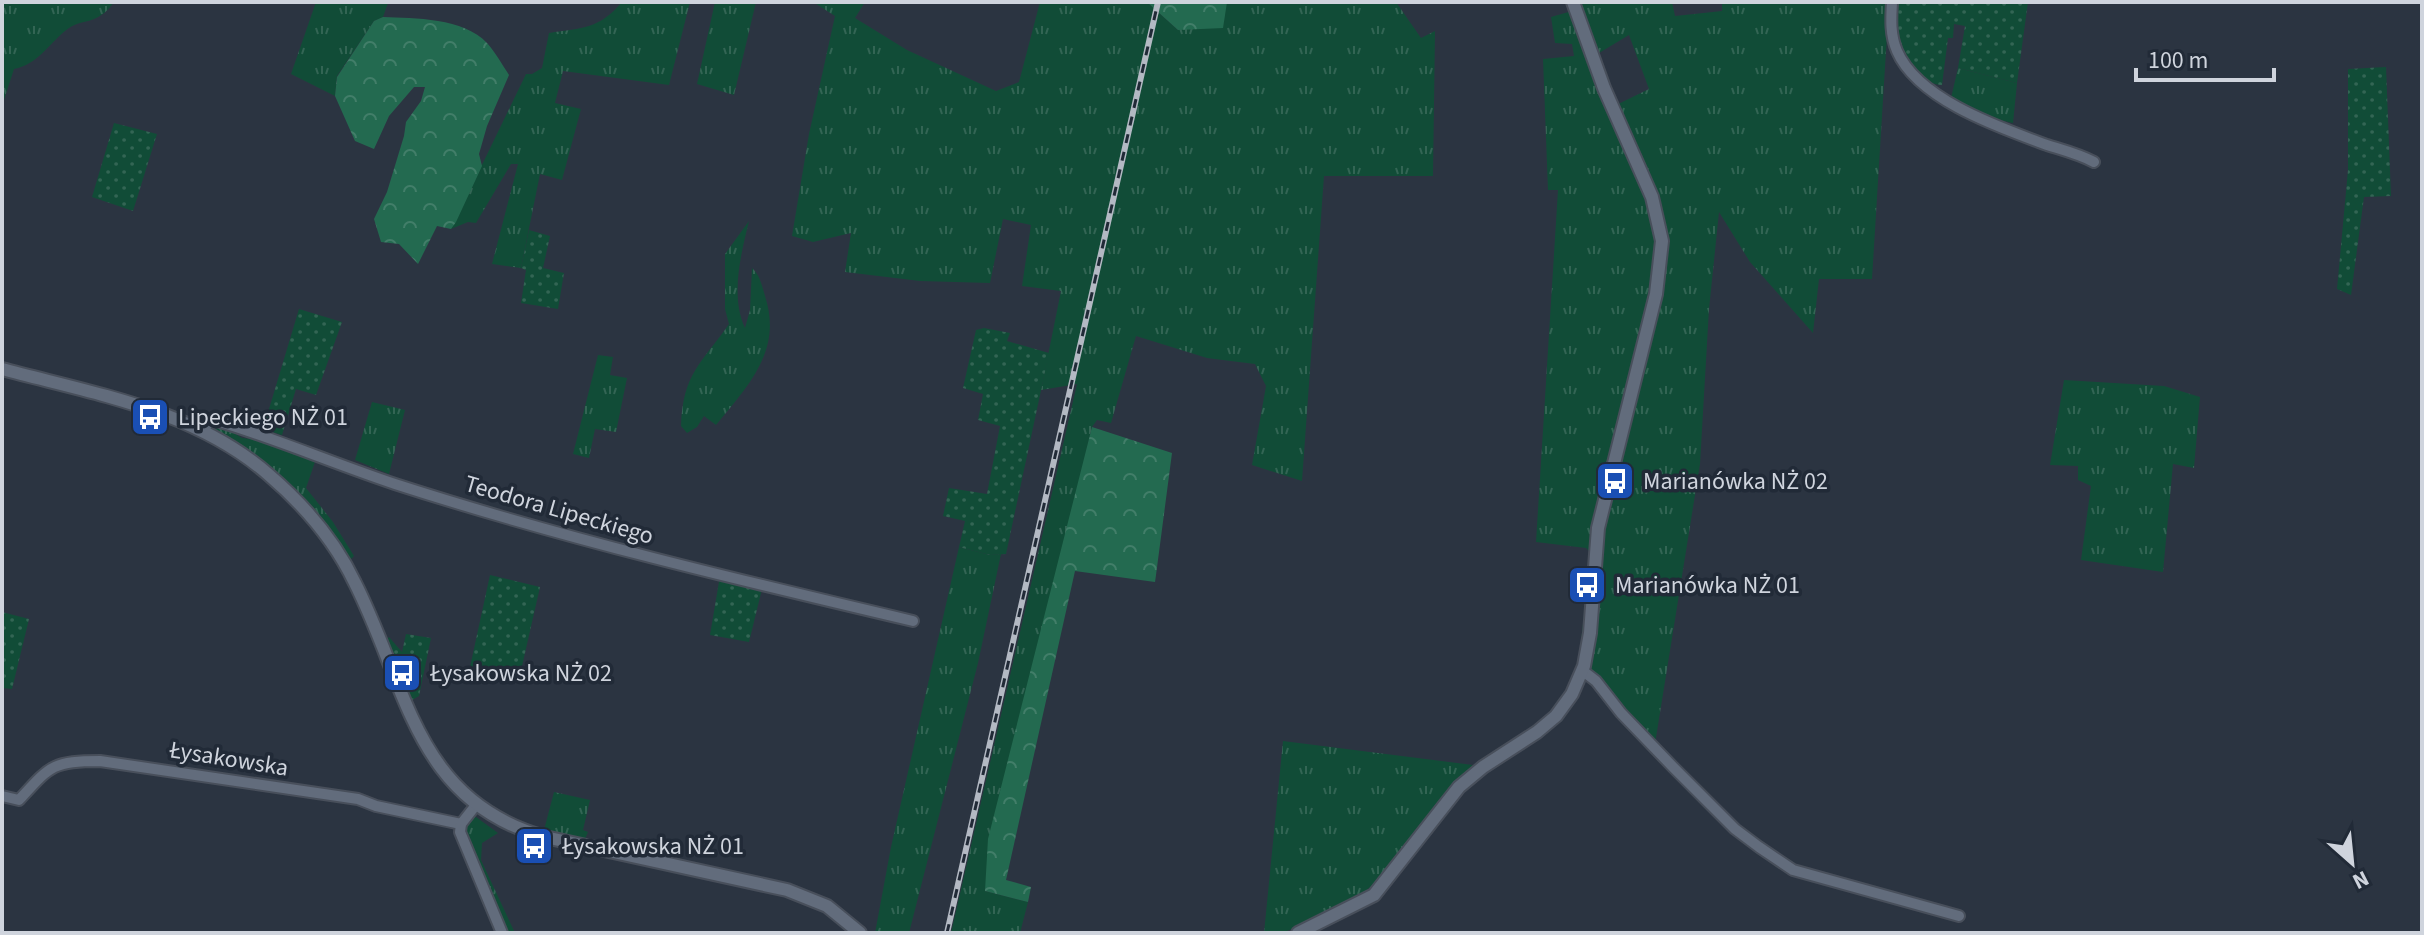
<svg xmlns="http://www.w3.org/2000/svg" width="2424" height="935" font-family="'Source Sans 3',sans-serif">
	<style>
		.grass { fill: url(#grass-tufts); fill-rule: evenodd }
		.forest { fill: url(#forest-crowns) }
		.park { fill: url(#park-dots) }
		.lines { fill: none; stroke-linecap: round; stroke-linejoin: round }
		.minor-casing { stroke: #484f5b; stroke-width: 14 }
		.tertiary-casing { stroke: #484f5b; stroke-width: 16 }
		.minor { stroke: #626c7c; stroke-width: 10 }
		.tertiary { stroke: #626c7c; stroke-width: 12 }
		.rail-casing { stroke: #b3b9c3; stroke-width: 6 }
		.rail { stroke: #212a37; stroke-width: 3; stroke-dasharray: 9; stroke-linecap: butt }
		.labels { text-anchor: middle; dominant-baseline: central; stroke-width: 7; stroke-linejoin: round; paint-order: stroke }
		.poi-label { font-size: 24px; fill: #cfd4dd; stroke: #212a37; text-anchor: start }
		.street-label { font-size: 24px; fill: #cfd4dd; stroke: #212a37 }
	</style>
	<defs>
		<pattern id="grass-tufts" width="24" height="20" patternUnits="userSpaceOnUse" patternTransform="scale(2)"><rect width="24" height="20" fill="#114c37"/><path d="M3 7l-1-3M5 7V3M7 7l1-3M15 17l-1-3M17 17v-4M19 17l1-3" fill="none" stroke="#336554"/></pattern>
		<pattern id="forest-crowns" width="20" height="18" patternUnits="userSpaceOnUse" patternTransform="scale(2)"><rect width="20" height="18" fill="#236a50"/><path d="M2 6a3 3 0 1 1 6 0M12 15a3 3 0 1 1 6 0" fill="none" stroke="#427e69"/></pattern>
		<pattern id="park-dots" width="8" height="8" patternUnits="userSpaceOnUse" patternTransform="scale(2)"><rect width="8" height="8" fill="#114c37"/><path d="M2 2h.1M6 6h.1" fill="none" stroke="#336554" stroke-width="1.8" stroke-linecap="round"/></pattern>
	</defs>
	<rect width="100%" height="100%" fill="#2b3441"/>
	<g class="grass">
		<path d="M2 2H114C97 27 81 17 65 31 47 46 38 64 14 69L2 106Z"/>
		<polygon points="316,2 388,3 383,17 374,21 337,76 335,96 291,74"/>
		<path d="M622 2H690L669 85 563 71 555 103 581 109 562 180 540 174 521 268 492 264 518 164H511L476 223 468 222 451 229 526 74H532L542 68 549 33C583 28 599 29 622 2Z"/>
		<polygon points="715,2 756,2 734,95 697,84"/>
		<polygon points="813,2 865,2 855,18 907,50 996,91 1019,82 1040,2 1147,2 1178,30 1227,2 1396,2 1421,38 1435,31 1433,176 1324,176 1302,481 1252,465 1266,386 1255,364 1207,358 1136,336 1111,423 1097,420 1092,427 985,891 1028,902 1020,933 951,933 1077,384 1041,390 1061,291 1022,286 1031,225 1003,219 990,283 920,281 845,272 851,233 813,242 792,236 809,134 835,16"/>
		<path d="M1569 2H1672L1675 16 1722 11V2H1889L1872 279H1819L1813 333 1750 262 1719 212 1709 309 1700 464 1654 750 1578 668 1591 553 1586 548 1536 542 1558 190H1548L1543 59 1574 56 1572 44 1555 43 1551 17 1572 11ZM1629 35 1649 89 1610 108 1601 85 1609 80 1599 53Z"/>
		<polygon points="1958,68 2017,83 2013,123 1978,115 1951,98"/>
		<path d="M749 221C741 254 730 296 745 328L750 310 752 268C760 275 762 286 765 296 783 351 748 385 716 425L704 416 697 427 687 433 681 426C683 373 701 364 729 324L725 309V254Z"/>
		<polygon points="598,355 613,357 610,375 627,378 616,432 595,429 589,458 573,454"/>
		<polygon points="2064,380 2164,386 2200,397 2194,468 2173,464 2163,572 2081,560 2091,486 2078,480 2078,466 2050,465"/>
		<polygon points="372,402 405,410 389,474 355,460"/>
		<path d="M214 426H223L242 438 270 441 317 456 306 488 333 522 354 556 350 560C313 508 264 463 211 429Z"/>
		<polygon points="959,547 990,555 1001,554 978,663 909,933 875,933 891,847"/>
		<path d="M1283 741 1473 765C1434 799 1413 850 1374 884 1357 899 1336 907 1315 917 1290 929 1293 933 1264 933Z"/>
		<polygon points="554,792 590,800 583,830 588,832 585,839 544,830"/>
		<polygon points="476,817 498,833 482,843 481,860 515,933 505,933 463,832 467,820"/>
	</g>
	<g class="forest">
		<polygon points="1147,2 1227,2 1223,28 1178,30"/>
		<path d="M383 17C414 18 464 18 487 43 495 52 502 64 509 75L487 126 479 154 482 166 456 222 451 229 437 226 418 264 399 244 381 242 374 219 387 192 404 136 406 122 421 101 425 87H414L389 116 374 149 355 141 335 96 337 77 374 21Z"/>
		<polygon points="1092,427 1172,453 1156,575 1155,582 1075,571 1006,880 1031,887 1028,902 985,891 988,839"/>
	</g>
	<g class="park">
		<path d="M1898 2H2028L2017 83 1958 68 1965 26 1954 24 1953 38H1948L1942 85C1925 85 1905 65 1899 48 1895 35 1898 16 1898 2Z"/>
		<polygon points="2386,67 2391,196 2364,197 2351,295 2337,289 2348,170 2348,69"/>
		<polygon points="114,123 157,134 133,211 92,197"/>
		<polygon points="529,230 550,236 543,268 564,273 558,309 521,303 526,270 521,268"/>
		<polygon points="299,309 342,322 316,395 296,389 282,435 263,429"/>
		<polygon points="984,328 1010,333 1007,341 1049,353 1006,554 990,555 959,547 965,521 943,516 949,488 987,494 1000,426 978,420 983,394 963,388 976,330"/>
		<polygon points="490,575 540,587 520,675 470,667"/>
		<polygon points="720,576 762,589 749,642 710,635"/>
		<polygon points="2,612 29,619 12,689 2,688"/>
		<polygon points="406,634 431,638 419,696 412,700 386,641 389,637 402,652"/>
	</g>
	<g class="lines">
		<defs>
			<g id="minor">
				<path d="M1892 2C1891 19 1890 35 1897 51 1918 100 2001 128 2047 145 2063 150 2079 154 2094 162"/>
				<path d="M203 431 208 423 217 421C277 439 335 464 395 484 565 539 739 580 913 621"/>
				<polyline points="1583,671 1596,681 1621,713 1673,767 1735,829 1759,847 1793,870 1959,916"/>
				<path d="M2 796 19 800C50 766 52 761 100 761L358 799 376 806 461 824"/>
				<polyline points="476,805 461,824 460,832 502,933"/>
			</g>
			<g id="tertiary">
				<path d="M2 369C95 394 195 410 269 475 304 505 335 541 355 583 408 688 415 801 545 837L787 890 827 906 860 933"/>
				<polyline points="1298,933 1374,895 1459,787 1483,767 1537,732 1556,716 1572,694 1584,666 1590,633 1598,528 1656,294 1662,241 1652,197 1604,88 1573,2"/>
			</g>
		</defs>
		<use href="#minor" class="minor-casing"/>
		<use href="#tertiary" class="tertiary-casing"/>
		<use href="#minor" class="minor"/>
		<use href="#tertiary" class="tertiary"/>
		<defs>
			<polyline id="rail" points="947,933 1158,2"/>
		</defs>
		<use href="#rail" class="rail-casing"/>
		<use href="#rail" class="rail"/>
	</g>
	<defs>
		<symbol id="bus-square" viewBox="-11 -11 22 22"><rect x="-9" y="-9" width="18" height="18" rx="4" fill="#1a4fb4" stroke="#212a37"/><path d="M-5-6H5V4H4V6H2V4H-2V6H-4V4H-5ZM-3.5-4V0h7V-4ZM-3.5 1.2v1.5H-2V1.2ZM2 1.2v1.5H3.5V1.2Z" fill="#fff"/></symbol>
	</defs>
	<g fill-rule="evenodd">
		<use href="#bus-square" x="128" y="395" width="44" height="44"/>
		<use href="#bus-square" x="1593" y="459" width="44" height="44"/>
		<use href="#bus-square" x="1565" y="563" width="44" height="44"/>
		<use href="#bus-square" x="380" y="651" width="44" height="44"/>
		<use href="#bus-square" x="512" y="824" width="44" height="44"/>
	</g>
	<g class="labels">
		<g class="poi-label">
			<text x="178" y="417">Lipeckiego NŻ 01</text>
			<text x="1643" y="481">Marianówka NŻ 02</text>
			<text x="1615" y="585">Marianówka NŻ 01</text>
			<text x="430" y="673">Łysakowska NŻ 02</text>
			<text x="562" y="846">Łysakowska NŻ 01</text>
		</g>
		<g class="street-label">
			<text transform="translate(559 510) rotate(16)">Teodora Lipeckiego</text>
			<text transform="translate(229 759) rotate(9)">Łysakowska</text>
		</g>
	</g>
	<rect width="2424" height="935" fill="none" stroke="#cfd4dd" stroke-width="8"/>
	<g transform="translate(2352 863) rotate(153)" stroke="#212a37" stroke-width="6" paint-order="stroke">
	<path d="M0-6L14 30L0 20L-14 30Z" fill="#cfd4dd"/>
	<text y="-12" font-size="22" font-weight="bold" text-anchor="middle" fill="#cfd4dd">N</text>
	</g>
	<path d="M2136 68v12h138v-12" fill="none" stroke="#cfd4dd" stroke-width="4"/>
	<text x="2148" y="68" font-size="24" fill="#cfd4dd" stroke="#212a37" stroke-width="6" paint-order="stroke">100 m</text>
</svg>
